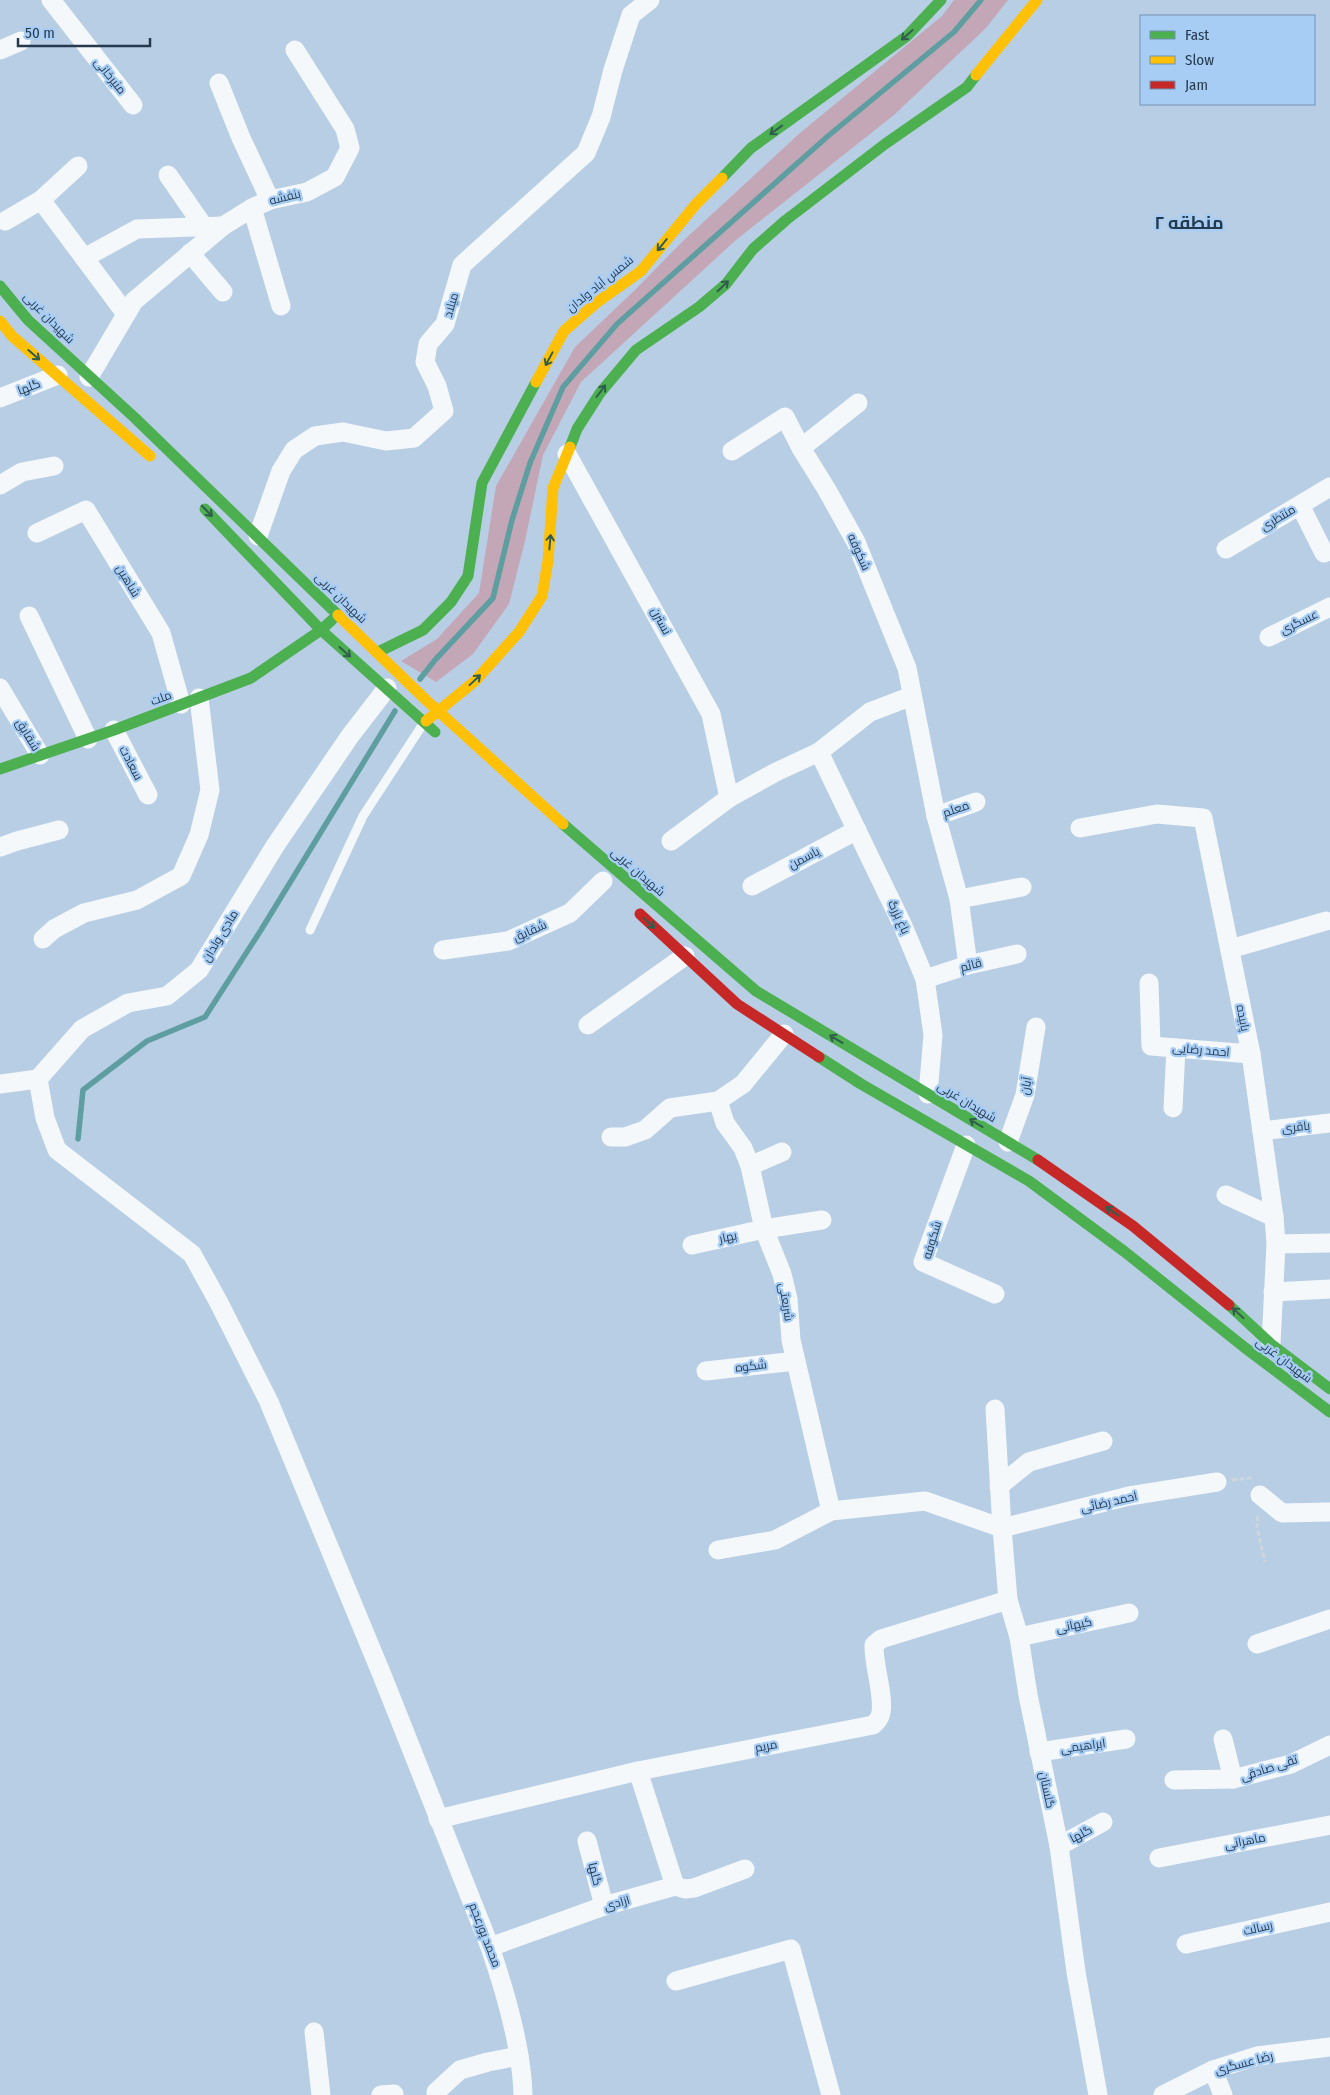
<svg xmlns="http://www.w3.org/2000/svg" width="1330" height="2095" font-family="'Fira Sans Condensed',Cairo,sans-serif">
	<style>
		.green { fill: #c4a7b7 }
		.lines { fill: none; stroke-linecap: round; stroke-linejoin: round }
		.stream { stroke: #5e9ea1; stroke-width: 5.5 }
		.path { stroke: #ced6dd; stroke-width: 3; stroke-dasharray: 5 2.5; stroke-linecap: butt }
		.lane { stroke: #f4f8fb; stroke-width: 9 }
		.street { stroke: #f4f8fb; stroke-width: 19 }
		.fast { stroke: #4caf50; stroke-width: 11 }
		.slow { stroke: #ffc107; stroke-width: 11 }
		.jam { stroke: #c62828; stroke-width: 11 }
		.oneway { stroke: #315d4f }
		.labels { text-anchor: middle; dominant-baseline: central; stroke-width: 4.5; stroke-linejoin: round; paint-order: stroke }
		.street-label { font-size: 12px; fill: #263a4e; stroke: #a7cdf5 }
		.district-label { font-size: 18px; font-weight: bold; fill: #263a4e; stroke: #a7cdf5 }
	</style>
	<rect width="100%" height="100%" fill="#b8cee4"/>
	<polygon class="green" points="954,0 1008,0 986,28 894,115 736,240 581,382 543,455 525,541 509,604 473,654 436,682 401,661 437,639 479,593 496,486 575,347 636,289 684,240 800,133 942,16"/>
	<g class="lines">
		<g class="stream">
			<polyline points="420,679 435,660 493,598 512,520 530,463 563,387 617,324 828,136 954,32 981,0"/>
			<polyline points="78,1139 83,1090 147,1041 205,1017 261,930 395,711"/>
		</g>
		<g class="path">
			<polyline points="1232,1480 1251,1478 1252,1479"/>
			<polyline points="1258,1516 1257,1527 1265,1562"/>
		</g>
		<polyline class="lane" points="310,930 363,816 423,724"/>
		<g class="street">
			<polyline points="51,0 133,105"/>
			<polyline points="0,50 21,41"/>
			<polyline points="219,83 241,138 270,200"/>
			<polyline points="168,175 204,227"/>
			<polyline points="41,200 126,314"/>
			<polyline points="252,208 281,306"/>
			<polyline points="5,221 41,200 78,166"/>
			<polyline points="190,253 223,292"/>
			<polyline points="84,258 137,229 223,226"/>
			<polyline points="89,377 134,301 223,226 252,208 270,200 307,192 335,177 350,148 345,129 295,50"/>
			<polyline points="0,398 58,375"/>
			<polyline points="801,448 858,403"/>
			<polyline points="732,451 785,417 801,448 827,490 856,542 907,668 936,816 959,899 968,965"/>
			<polyline points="567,454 711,714 729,798"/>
			<polyline points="0,485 22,472 54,466"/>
			<polyline points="1300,505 1324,553"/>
			<polyline points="37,533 86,510 161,633 181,704"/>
			<polyline points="258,536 281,471 294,450 315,436 343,432 386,441 414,438 444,411 437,386 425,362 428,344 445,324 462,265 586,153 601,117 613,70 631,15 650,0"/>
			<polyline points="1226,549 1330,487"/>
			<polyline points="29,616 88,739"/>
			<polyline points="1269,637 1330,607"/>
			<polyline points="0,688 40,755"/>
			<path d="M387 688 350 736 275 846 199 970 167 996 128 1003 82 1029 38 1079 45 1118 57 1150 192 1254 218 1301 269 1402 382 1675 490 1947C505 1991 522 2048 523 2095"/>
			<polyline points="114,730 148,795"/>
			<polyline points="819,752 903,926 925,979 933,1035 928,1094"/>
			<polyline points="936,816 976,802"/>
			<polyline points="1080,828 1157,814 1203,818 1251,1054 1274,1217 1276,1244 1271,1344"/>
			<polyline points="671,841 729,798 776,772 819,752 870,712 912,696"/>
			<polyline points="0,847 17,841 59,830"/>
			<polyline points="752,886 857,830"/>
			<polyline points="959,899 1022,887"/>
			<polyline points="43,939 54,929 84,913 137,900 181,876 199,835 210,790 199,698"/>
			<polyline points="1230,949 1326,921"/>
			<polyline points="443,950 508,941 570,913 603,881"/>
			<polyline points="925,979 968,965 1017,954"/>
			<polyline points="1149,983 1151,1046 1251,1054"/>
			<polyline points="588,1025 685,956"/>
			<polyline points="0,1084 38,1079"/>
			<polyline points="718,1101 725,1123 743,1148 750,1166 764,1229 782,1274 788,1299 791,1340 831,1511"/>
			<polyline points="1173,1108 1176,1048"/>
			<polyline points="1262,1131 1330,1123"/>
			<polyline points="611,1137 625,1137 645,1130 670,1108 718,1101 743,1084 784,1034"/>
			<polyline points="1008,1142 1025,1095 1036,1027"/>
			<polyline points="966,1145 923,1262 995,1294"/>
			<polyline points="750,1166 782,1152"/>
			<polyline points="1226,1195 1274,1217"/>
			<polyline points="1276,1244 1329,1243"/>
			<polyline points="692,1245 764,1229 822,1220"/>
			<polyline points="1273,1292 1330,1289"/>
			<polyline points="706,1371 796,1361"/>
			<polyline points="995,1409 1002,1528 1008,1600 1019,1637 1028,1695 1059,1846 1076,1972 1098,2095"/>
			<polyline points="999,1486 1029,1462 1103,1441"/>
			<polyline points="1260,1495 1282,1513 1330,1512"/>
			<polyline points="718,1550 775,1540 831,1511 925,1501 1002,1528 1129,1496 1217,1482"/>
			<polyline points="1019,1637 1129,1613"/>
			<polyline points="1257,1644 1330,1619"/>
			<polyline points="1223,1739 1233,1779"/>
			<polyline points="1039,1752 1126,1739"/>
			<polyline points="638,1771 675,1886"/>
			<polyline points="1174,1780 1233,1779 1291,1764 1330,1745"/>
			<path d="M438 1819 638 1771 873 1725C876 1722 879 1720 880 1716 886 1701 873 1664 874 1645L881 1639 1008 1600"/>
			<polyline points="587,1841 604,1906"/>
			<polyline points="1059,1846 1103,1822"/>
			<polyline points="1159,1858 1330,1825"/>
			<polyline points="1186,1944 1330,1912"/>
			<polyline points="490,1947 604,1906 675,1886 685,1889 694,1888 745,1869"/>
			<polyline points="676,1981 791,1949 831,2095"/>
			<polyline points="314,2032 321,2095"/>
			<polyline points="1213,2070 1223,2095"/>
			<polyline points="436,2092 460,2070 488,2062 519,2056"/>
			<polyline points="381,2095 394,2094"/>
			<polyline points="1163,2095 1213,2070 1257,2056 1330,2047"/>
		</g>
		<g class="fast">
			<polyline points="722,178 751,148 907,36 941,0"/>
			<polyline points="0,286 28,320 135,418 338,615"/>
			<polyline points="570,447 577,429 600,393 636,350 699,307 726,284 753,249 786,220 885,144 967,87 976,75"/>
			<polyline points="205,509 321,630 435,732"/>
			<polyline points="378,652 423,630 451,602 468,576 482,483 536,382"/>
			<polyline points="0,769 114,730 251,678 321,630 332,620"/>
			<polyline points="563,824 756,991 1038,1160"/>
			<polyline points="819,1057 861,1084 1029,1181 1125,1252 1244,1347 1330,1412"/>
			<polyline points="1229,1305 1271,1344 1330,1389"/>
		</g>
		<g class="slow">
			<polyline points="976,75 1037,0"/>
			<polyline points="0,321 12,336 150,456"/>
			<polyline points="536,382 564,331 596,303 641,271 696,204 722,178"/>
			<polyline points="338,615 426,700 563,824"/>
			<polyline points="426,721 475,681 519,632 542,596 548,561 553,488 570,447"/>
		</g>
		<g class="jam">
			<polyline points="640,914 737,1004 819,1057"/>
			<polyline points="1038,1160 1133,1226 1229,1305"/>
		</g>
	</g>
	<defs><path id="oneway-shaft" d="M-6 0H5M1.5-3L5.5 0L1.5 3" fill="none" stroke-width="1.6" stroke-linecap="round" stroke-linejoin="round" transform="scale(1.25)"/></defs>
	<g class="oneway">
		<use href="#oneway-shaft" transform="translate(907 35) rotate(138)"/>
		<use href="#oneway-shaft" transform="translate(776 130) rotate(144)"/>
		<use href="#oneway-shaft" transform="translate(662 245) rotate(129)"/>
		<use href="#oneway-shaft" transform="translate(723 286) rotate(-44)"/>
		<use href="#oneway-shaft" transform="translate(34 355) rotate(41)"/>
		<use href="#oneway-shaft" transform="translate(549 359) rotate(118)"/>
		<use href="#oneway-shaft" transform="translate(601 391) rotate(-53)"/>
		<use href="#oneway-shaft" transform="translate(207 511) rotate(46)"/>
		<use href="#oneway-shaft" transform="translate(550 542) rotate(-85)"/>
		<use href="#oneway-shaft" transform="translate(345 652) rotate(42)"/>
		<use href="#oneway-shaft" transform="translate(475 680) rotate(-43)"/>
		<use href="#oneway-shaft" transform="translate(649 923) rotate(43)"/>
		<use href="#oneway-shaft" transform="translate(836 1039) rotate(-149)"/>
		<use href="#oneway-shaft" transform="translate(976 1123) rotate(-149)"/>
		<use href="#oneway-shaft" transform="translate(1112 1211) rotate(-145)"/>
		<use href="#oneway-shaft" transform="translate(1238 1313) rotate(-137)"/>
	</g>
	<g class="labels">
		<g class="street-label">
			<text transform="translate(110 76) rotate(51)">منیرخانی</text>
			<text transform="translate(285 197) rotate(-14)">بنفشه</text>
			<text transform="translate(600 284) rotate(-39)">شمس آباد ولدان</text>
			<text transform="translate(451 305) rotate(-74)">میلاد</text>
			<text transform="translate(49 318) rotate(45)">شهیدان غربی</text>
			<text transform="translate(29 387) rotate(-21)">گلها</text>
			<text transform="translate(1278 518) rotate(-31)">منتظری</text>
			<text transform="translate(859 552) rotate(66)">شکوفه</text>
			<text transform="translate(128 581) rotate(59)">شاهین</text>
			<text transform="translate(341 598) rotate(44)">شهیدان غربی</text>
			<text transform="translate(661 621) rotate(62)">نسترن</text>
			<text transform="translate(1299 622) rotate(-26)">عسگری</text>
			<text transform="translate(161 698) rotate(-21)">ملت</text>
			<text transform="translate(28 735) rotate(59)">شقایق</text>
			<text transform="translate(131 763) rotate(62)">سعادت</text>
			<text transform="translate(956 809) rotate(-19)">معلم</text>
			<text transform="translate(804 858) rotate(-28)">یاسمن</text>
			<text transform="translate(638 872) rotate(41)">شهیدان غربی</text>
			<text transform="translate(899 917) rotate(65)">باغ بزرگ</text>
			<text transform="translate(530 931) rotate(-24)">شقایق</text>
			<text transform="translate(220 936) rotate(-59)">مادی ولدان</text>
			<text transform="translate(971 965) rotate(-15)">قائم</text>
			<text transform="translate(1243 1018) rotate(79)">پابیده</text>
			<text transform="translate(1201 1050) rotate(5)">احمد رضایی</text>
			<text transform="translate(1026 1086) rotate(-79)">آبان</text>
			<text transform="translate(967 1102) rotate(31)">شهیدان غربی</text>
			<text transform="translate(1296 1127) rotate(-6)">باقری</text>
			<text transform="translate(728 1237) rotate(-12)">بهار</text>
			<text transform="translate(932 1240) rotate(-73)">شکوفه</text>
			<text transform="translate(786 1302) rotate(81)">شریعتی</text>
			<text transform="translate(1284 1360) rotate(37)">شهیدان غربی</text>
			<text transform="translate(751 1366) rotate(-6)">شکوه</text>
			<text transform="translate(1109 1502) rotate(-13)">احمد رضائی</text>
			<text transform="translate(1074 1625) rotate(-12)">کیهانی</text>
			<text transform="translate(766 1746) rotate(-11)">مریم</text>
			<text transform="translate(1083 1746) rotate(-8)">ابراهیمی</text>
			<text transform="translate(1269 1768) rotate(-18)">تقی صادقی</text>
			<text transform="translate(1047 1790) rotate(78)">گلستان</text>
			<text transform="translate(1081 1834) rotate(-28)">گلها</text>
			<text transform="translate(1245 1841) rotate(-11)">ماهرانی</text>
			<text transform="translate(595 1874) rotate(76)">گلها</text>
			<text transform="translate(617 1903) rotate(-16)">ازادی</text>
			<text transform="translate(1258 1928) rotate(-13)">رسالت</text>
			<text transform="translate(485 1935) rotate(69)">محمد پورعجم</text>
			<text transform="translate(1244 2063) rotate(-15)">رضا عسگری</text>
		</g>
		<g class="district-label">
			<text x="1189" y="223">منطقه ۲</text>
		</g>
	</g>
	<rect x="1140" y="15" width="175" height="90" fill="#a7cdf5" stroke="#7392b2"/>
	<rect x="1150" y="31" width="25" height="8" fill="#4caf50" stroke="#7392b2"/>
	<text x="1185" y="40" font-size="15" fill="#263a4e">Fast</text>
	<rect x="1150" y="56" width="25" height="8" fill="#ffc107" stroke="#7392b2"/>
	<text x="1185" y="65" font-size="15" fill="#263a4e">Slow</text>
	<rect x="1150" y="81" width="25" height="8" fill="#c62828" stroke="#7392b2"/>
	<text x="1185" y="90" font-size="15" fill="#263a4e">Jam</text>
	<path d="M18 38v8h132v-8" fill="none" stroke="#263a4e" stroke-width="2.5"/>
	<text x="25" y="38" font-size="15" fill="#263a4e" stroke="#a7cdf5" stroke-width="4" paint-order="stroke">50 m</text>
</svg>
